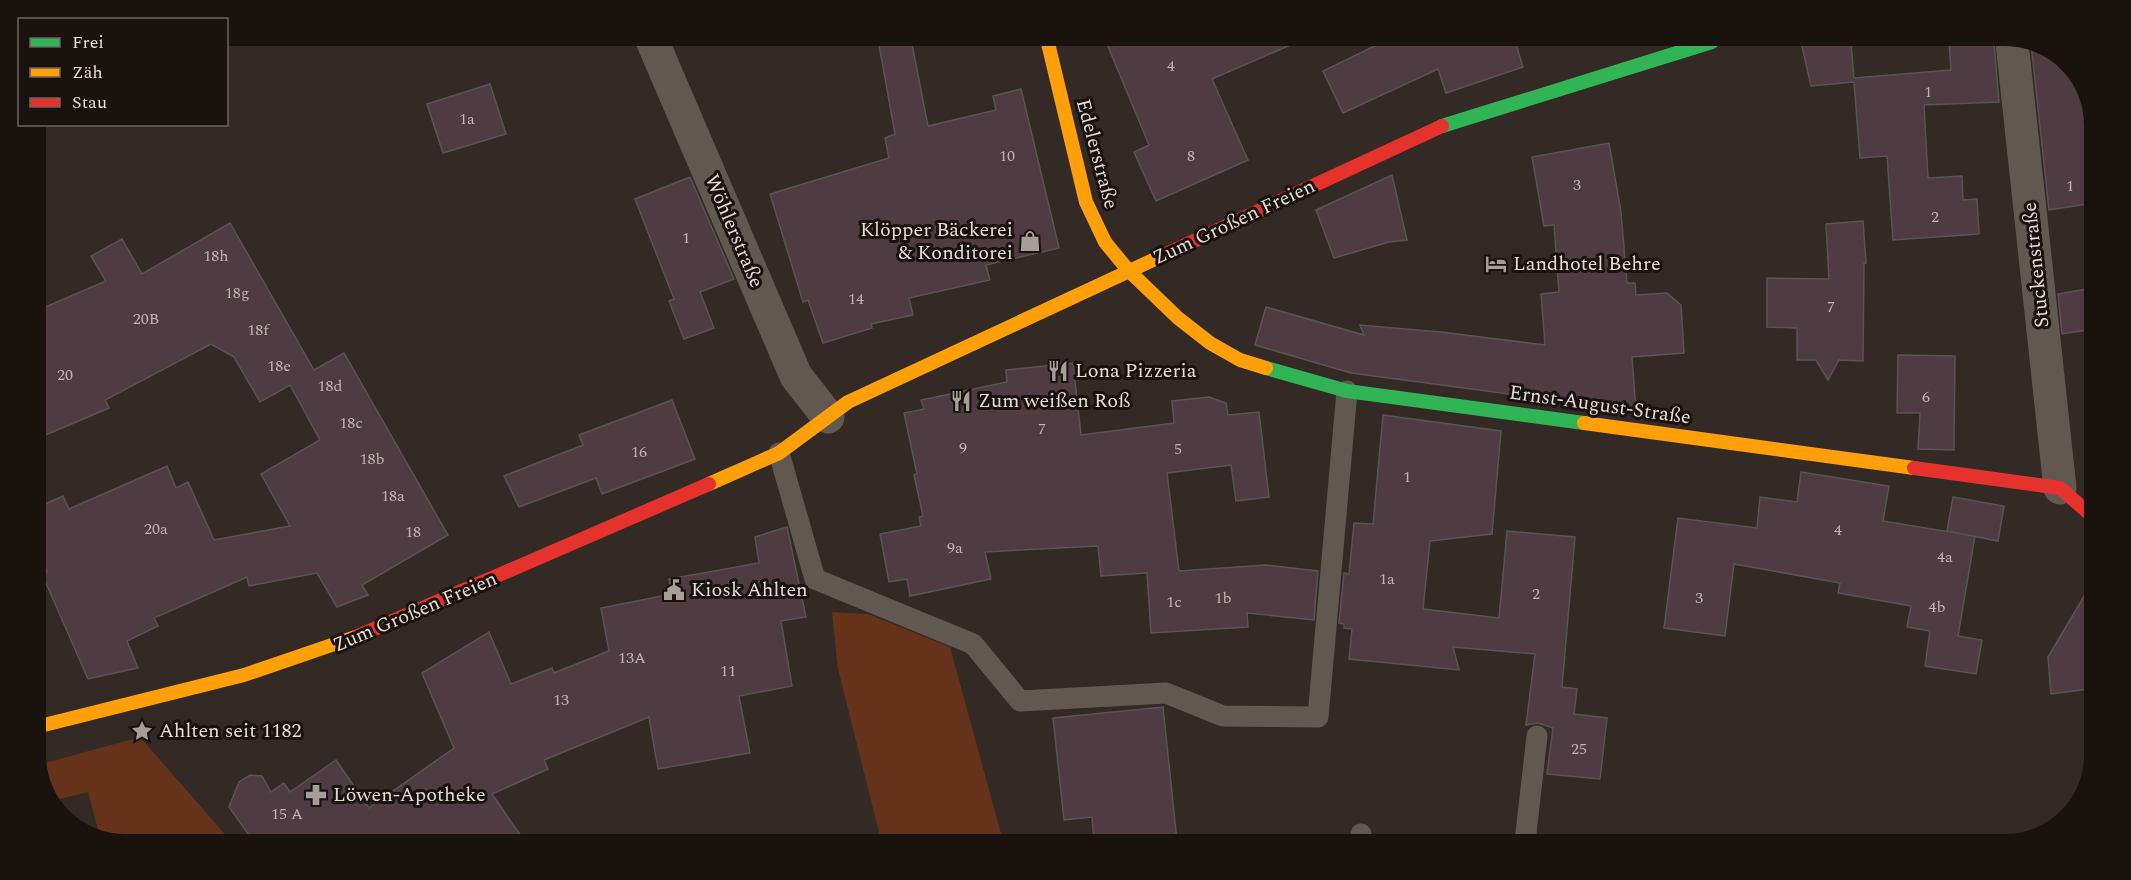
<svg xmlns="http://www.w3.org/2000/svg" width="2131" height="880" font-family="Spectral,serif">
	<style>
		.green { fill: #663219 }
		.building { fill: #4e3c42; stroke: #5b5353; stroke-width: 1.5 }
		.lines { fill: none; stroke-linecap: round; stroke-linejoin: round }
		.lane { stroke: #615852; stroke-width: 21 }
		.street { stroke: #615852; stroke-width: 33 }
		.fast { stroke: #30b455; stroke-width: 14 }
		.slow { stroke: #ff9f0a; stroke-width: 14 }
		.jam { stroke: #e5322d; stroke-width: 14 }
		.labels { text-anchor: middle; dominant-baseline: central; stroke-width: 6; stroke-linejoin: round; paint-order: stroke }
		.number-label { font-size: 16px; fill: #c0b3b2 }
		.street-label { font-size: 20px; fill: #e6dbd7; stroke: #1a120f }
		.poi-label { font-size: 20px; fill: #e6dbd7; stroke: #1a120f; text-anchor: start }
	</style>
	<rect width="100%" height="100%" fill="#332a26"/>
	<g class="green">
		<polygon points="832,612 868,614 950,647 1003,841 881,840 838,669"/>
		<polygon points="140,737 216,824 228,838 100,837 88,792 51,801 38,765"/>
	</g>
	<g class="building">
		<polygon points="878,39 911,39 928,126 996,110 993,96 1021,89 1059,248 986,265 990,280 909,298 913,315 871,324 872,328 823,343 808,300 803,302 770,194 889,158 885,138 895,134"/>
		<polygon points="1105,39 1302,40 1212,79 1248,160 1156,201 1134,152 1149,145"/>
		<polygon points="1387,40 1515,41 1523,67 1446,93 1438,69 1343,113 1323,71"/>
		<polygon points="1801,42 1851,42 1854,78 1951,70 1949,42 1994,43 1999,102 1924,105 1928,178 1962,176 1963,200 1977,199 1979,234 1893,240 1887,156 1860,158 1854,82 1811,86"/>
		<polygon points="2031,43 2040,43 2080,75 2095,120 2094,203 2049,210"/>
		<polygon points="490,84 506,134 443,153 427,104"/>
		<polygon points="1609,143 1621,212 1627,283 1635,283 1636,295 1667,293 1681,305 1684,353 1632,357 1636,411 1351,373 1255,345 1266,307 1364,335 1360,325 1441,332 1545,345 1541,294 1559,292 1554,225 1544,226 1532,157"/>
		<polygon points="1392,175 1407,240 1389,242 1334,258 1316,210"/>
		<polygon points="690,177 734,279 700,292 714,328 684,339 669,301 674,299 635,199"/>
		<polygon points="1863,221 1866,263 1864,263 1863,361 1839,360 1828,380 1816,360 1797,360 1797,328 1767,327 1767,278 1829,279 1826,224"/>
		<polygon points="230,223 314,370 344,353 448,535 362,585 368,595 337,607 317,573 249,586 247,577 154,618 158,626 127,641 138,668 88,679 42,574 47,572 36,547 36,508 63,496 69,509 167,466 176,488 188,482 214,540 290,526 261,474 320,440 290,385 260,402 234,357 211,344 105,400 109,408 36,439 36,311 106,281 91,256 122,239 142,274"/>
		<polygon points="2093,288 2093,329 2062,334 2058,294"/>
		<polygon points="1898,355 1955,356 1954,450 1918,449 1920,413 1897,413"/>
		<polygon points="1073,363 1081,435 1174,423 1172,401 1209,397 1226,403 1228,415 1259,412 1269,497 1236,501 1231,465 1167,473 1179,571 1266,565 1318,571 1314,620 1247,613 1248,627 1151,633 1147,573 1101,576 1098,546 985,552 991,579 910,596 907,579 889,582 880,534 921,526 919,517 923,516 914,475 917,474 904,413 924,409 921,400 1007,382 1006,370"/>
		<polygon points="672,400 695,459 602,494 596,478 519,507 504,476 583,445 579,435"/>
		<polygon points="1383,415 1501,431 1492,534 1430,541 1423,609 1499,618 1507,531 1575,537 1562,687 1577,689 1574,714 1607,718 1600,779 1547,774 1553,728 1538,723 1526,725 1535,654 1453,647 1459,670 1349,659 1352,629 1344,628 1344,624 1339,623 1344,573 1349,574 1354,523 1373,524"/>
		<polygon points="1801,472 1889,486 1883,521 1975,536 1958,636 1982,640 1976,674 1925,666 1930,631 1907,627 1911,606 1838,593 1840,583 1734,564 1725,636 1664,628 1678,518 1757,528 1760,497 1797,502"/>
		<polygon points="1953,497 2004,506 1998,541 1947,531"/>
		<polygon points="787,527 806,617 781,621 792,686 739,696 750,753 658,769 649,717 544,760 548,769 492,794 523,839 251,838 229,807 239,782 250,775 262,776 271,792 284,783 290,792 336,760 369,808 454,748 422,673 489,632 511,684 552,668 554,673 609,651 601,608 672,594 669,579 759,563 755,537"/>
		<polygon points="2090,586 2089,689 2051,694 2048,657"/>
		<polygon points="1163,707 1177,841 1094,841 1092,817 1064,820 1053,718"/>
	</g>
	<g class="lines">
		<g class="lane">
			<polyline points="779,453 815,579 973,644 1020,701 1166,693 1223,716 1318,717 1347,391"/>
			<polyline points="1361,834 1362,842"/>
			<polyline points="1525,842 1537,736"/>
		</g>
		<g class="street">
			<polyline points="651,38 796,376 828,417"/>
			<polyline points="2012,43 2060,488"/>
		</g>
		<g class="fast">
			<polyline points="1442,126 1712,42"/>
			<polyline points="1266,368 1347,391 1584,423"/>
		</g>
		<g class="slow">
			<polyline points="1047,39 1086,202 1105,242 1128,270 1178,318 1210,343 1240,360 1266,368"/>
			<polyline points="1584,423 1914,468"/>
			<polyline points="709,484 779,453 848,402 1166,254"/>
			<polyline points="36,727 244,675 358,636"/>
		</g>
		<g class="jam">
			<polyline points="1166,254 1442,126"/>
			<polyline points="1914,468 2060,488 2091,515"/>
			<polyline points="358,636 709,484"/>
		</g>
	</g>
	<defs>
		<symbol id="shop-bare" viewBox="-9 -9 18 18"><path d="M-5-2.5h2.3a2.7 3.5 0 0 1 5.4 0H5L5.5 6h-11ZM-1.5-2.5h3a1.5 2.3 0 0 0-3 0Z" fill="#a79d99" stroke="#1a120f" stroke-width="2.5" paint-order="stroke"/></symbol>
		<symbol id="hotel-bare" viewBox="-9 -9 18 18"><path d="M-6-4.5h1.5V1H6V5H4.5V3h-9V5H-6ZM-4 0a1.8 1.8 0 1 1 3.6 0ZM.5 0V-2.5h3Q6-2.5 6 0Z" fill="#a79d99" stroke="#1a120f" stroke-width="2.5" paint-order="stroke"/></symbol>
		<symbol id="restaurant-bare" viewBox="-9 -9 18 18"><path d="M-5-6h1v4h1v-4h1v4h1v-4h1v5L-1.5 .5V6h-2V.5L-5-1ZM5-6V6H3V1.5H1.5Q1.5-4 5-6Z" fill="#a79d99" stroke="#1a120f" stroke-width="2.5" paint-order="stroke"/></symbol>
		<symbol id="civic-bare" viewBox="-9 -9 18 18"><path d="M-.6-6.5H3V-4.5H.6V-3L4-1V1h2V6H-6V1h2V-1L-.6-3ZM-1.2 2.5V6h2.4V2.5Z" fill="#a79d99" stroke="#1a120f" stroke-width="2.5" paint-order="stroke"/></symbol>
		<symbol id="sight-bare" viewBox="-9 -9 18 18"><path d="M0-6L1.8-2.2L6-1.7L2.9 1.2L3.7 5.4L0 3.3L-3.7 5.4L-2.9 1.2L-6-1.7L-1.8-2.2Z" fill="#a79d99" stroke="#1a120f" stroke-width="2.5" paint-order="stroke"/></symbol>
		<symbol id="pharmacy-bare" viewBox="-9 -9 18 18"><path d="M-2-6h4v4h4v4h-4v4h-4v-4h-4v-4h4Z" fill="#a79d99" stroke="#1a120f" stroke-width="2.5" paint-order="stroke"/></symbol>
	</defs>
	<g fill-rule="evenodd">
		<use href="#shop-bare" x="1015" y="226" width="30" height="30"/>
		<use href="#hotel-bare" x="1481" y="249" width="30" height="30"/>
		<use href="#restaurant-bare" x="1043" y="356" width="30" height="30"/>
		<use href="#restaurant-bare" x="946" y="386" width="30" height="30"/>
		<use href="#civic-bare" x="659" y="575" width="30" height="30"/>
		<use href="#sight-bare" x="127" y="716" width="30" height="30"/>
		<use href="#pharmacy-bare" x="301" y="780" width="30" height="30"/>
	</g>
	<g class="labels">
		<g class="number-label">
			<text x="1171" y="66">4</text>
			<text x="1928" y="92">1</text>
			<text x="467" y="119">1a</text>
			<text x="1007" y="156">10</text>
			<text x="1191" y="156">8</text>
			<text x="1577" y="185">3</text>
			<text x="2070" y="186">1</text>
			<text x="1935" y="217">2</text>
			<text x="686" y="238">1</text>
			<text x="216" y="256">18h</text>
			<text x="237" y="293">18g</text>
			<text x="856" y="299">14</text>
			<text x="1831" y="307">7</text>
			<text x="146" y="319">20B</text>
			<text x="258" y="330">18f</text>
			<text x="279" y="366">18e</text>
			<text x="65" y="375">20</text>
			<text x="330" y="386">18d</text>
			<text x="1926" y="397">6</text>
			<text x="351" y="423">18c</text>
			<text x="1042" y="429">7</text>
			<text x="963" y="448">9</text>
			<text x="1178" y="449">5</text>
			<text x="639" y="452">16</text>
			<text x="372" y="459">18b</text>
			<text x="1407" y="477">1</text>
			<text x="393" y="496">18a</text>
			<text x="156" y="529">20a</text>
			<text x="1838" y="530">4</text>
			<text x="413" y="532">18</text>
			<text x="955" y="548">9a</text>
			<text x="1945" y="557">4a</text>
			<text x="1387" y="579">1a</text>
			<text x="1536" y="594">2</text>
			<text x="1223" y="598">1b</text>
			<text x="1699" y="598">3</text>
			<text x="1174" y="602">1c</text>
			<text x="1937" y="607">4b</text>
			<text x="632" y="658">13A</text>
			<text x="728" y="671">11</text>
			<text x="561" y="700">13</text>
			<text x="1579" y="749">25</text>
			<text x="287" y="814">15 A</text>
		</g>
		<g class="street-label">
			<text transform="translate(1097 154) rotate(75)">Edelerstraße</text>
			<text transform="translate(1234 222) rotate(-25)">Zum Großen Freien</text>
			<text transform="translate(734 231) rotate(67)">Wöhlerstraße</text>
			<text transform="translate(2036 265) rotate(-96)">Stuckenstraße</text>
			<text transform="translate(1600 405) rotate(8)">Ernst-August-Straße</text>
			<text transform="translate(415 612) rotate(-23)">Zum Großen Freien</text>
		</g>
		<g class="poi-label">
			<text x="1013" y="230" text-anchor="end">Klöpper Bäckerei<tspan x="1013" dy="23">&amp; Konditorei</tspan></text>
			<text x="1513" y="264">Landhotel Behre</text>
			<text x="1075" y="371">Lona Pizzeria</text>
			<text x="978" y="401">Zum weißen Roß</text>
			<text x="691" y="590">Kiosk Ahlten</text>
			<text x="159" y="731">Ahlten seit 1182</text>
			<text x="333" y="795">Löwen-Apotheke</text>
		</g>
	</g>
	<path d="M0 0H2131V880H0ZM125 46H2005A79 79 0 0 1 2084 125V755A79 79 0 0 1 2005 834H125A79 79 0 0 1 46 755V125A79 79 0 0 1 125 46Z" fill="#1a120f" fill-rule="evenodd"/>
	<rect x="18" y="18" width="210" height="108" fill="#1a120f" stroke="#6c625f" stroke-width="1.5"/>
	<rect x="30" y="38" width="30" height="9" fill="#30b455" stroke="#6c625f" stroke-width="1.5"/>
	<text x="72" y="48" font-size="18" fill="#e6dbd7">Frei</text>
	<rect x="30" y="68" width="30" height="9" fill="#ff9f0a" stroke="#6c625f" stroke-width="1.5"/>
	<text x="72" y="78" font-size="18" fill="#e6dbd7">Zäh</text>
	<rect x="30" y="98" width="30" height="9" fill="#e5322d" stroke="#6c625f" stroke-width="1.5"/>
	<text x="72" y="108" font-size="18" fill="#e6dbd7">Stau</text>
</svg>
